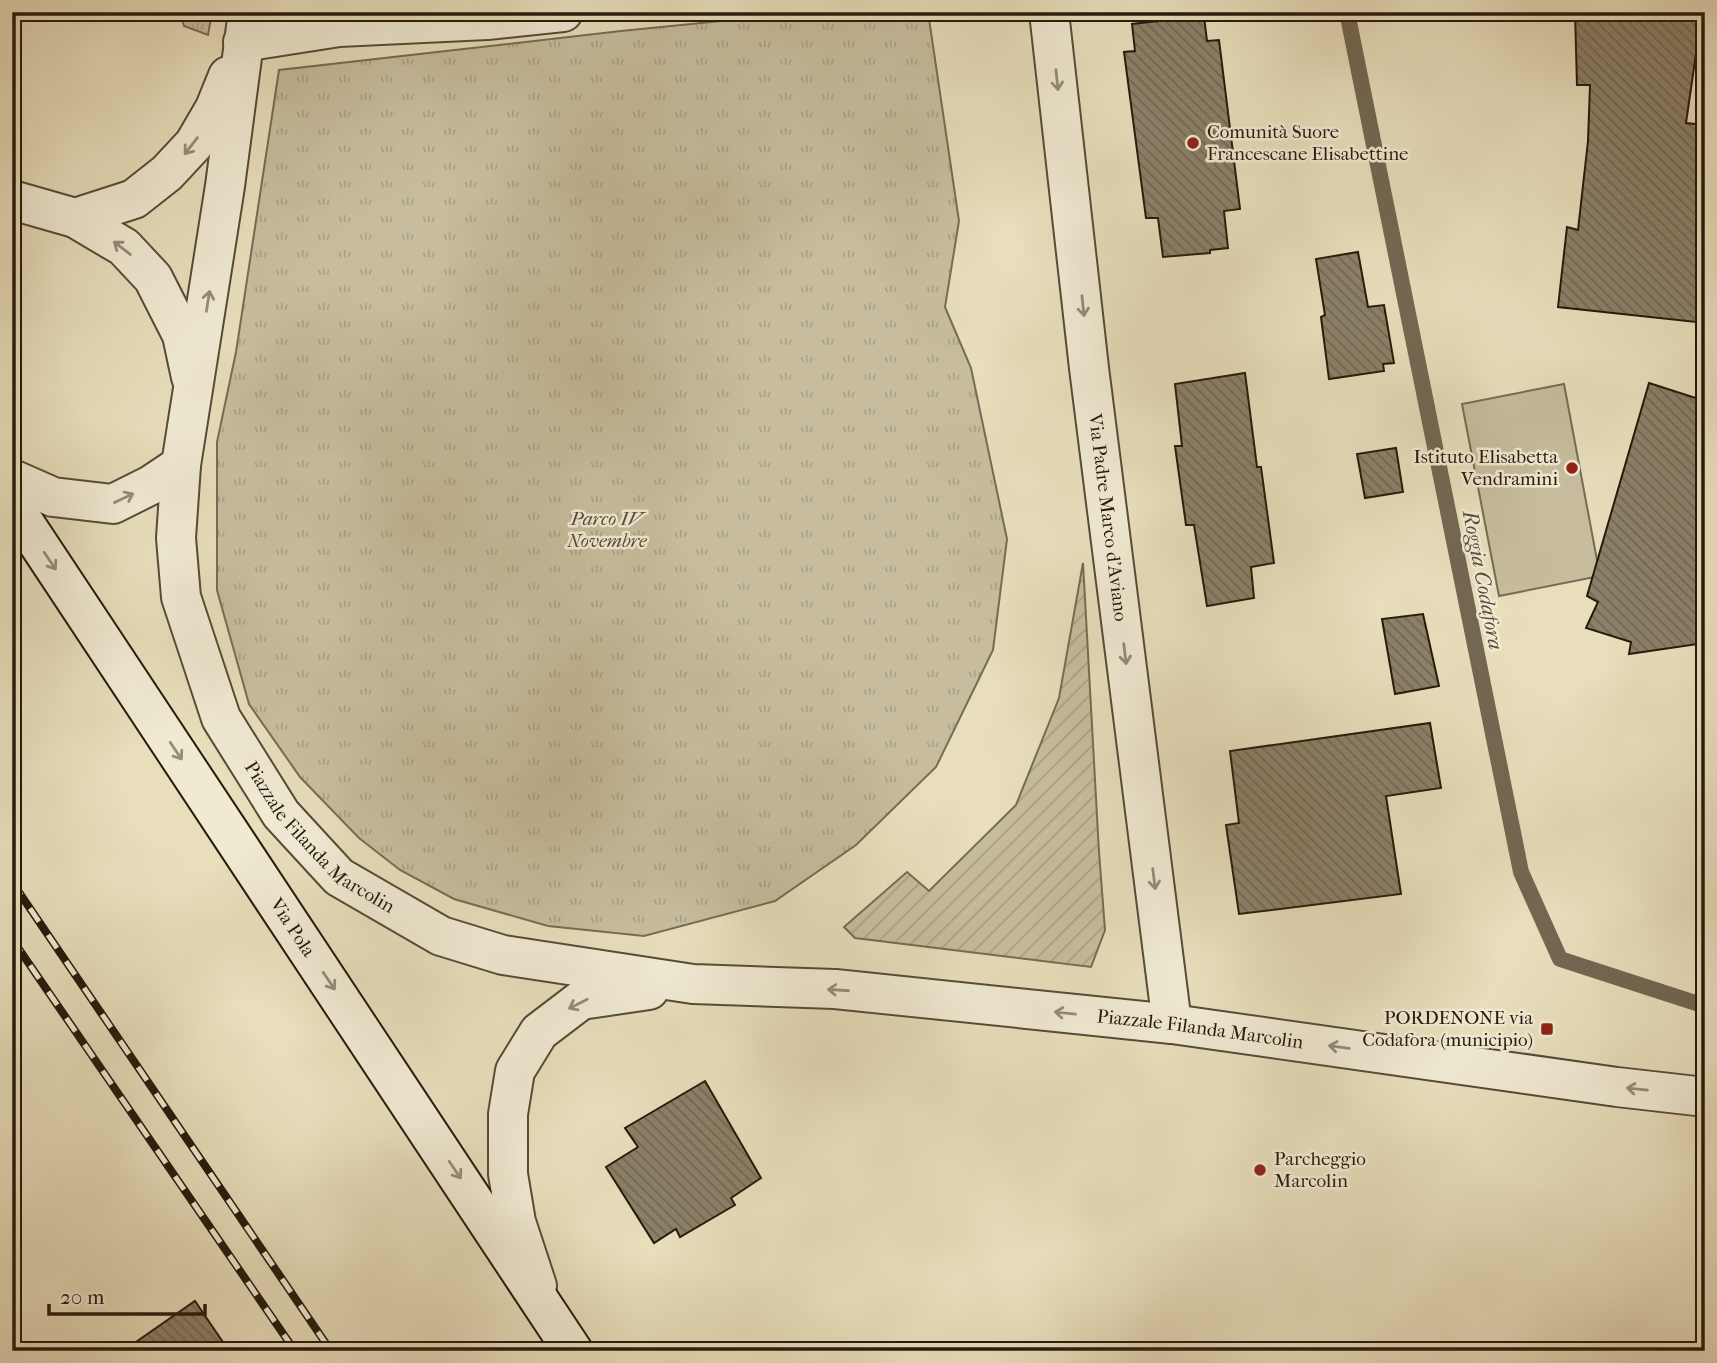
<svg xmlns="http://www.w3.org/2000/svg" width="1717" height="1363" font-family="'IM FELL French Canon',serif">
	<style>
		.grass { fill: url(#grass-tufts); stroke: #766c55; stroke-width: 2 }
		.garden { fill: url(#garden-furrows); stroke: #766c55; stroke-width: 2 }
		.pitch { fill: #c7bd9e; stroke: #766c55; stroke-width: 2 }
		.lines { fill: none; stroke-linecap: round; stroke-linejoin: round }
		.stream { stroke: #736752; stroke-width: 16 }
		.building { fill: url(#building-back-hatch); stroke: #261a0c; stroke-width: 2 }
		.minor-casing { stroke: #564b38; stroke-width: 42 }
		.secondary-casing { stroke: #261a0c; stroke-width: 42 }
		.minor { stroke: #f0ead3; stroke-width: 38 }
		.secondary { stroke: #f0ead3; stroke-width: 38 }
		.rail-casing { stroke: #261a0c; stroke-width: 8 }
		.rail { stroke: #f0ead3; stroke-width: 5; stroke-dasharray: 16; stroke-linecap: butt }
		.oneway { stroke: #958c79 }
		.poi-dot { fill: #8f2418; stroke: #f0ead3; stroke-width: 2.5 }
		.labels { text-anchor: middle; dominant-baseline: central; stroke-width: 5; stroke-linejoin: round; paint-order: stroke }
		.poi-label { font-size: 19px; fill: #261a0c; stroke: #f0ead3; text-anchor: start }
		.street-label { font-size: 19px; fill: #261a0c; stroke: #f0ead3 }
		.park-label { font-size: 19px; font-style: italic; fill: #564b38; stroke: #f0ead3 }
		.water-label { font-size: 21px; font-style: italic; fill: #594e3a; stroke: #f0ead3 }
	</style>
	<defs>
		<pattern id="grass-tufts" width="24" height="20" patternUnits="userSpaceOnUse" patternTransform="scale(1.75)"><rect width="24" height="20" fill="#c7bd9e"/><path d="M3 7l-1-3M5 7V3M7 7l1-3M15 17l-1-3M17 17v-4M19 17l1-3" fill="none" stroke="#aba287"/></pattern>
		<pattern id="garden-furrows" width="10" height="10" patternUnits="userSpaceOnUse" patternTransform="scale(1.75)"><rect width="10" height="10" fill="#c7bd9e"/><path d="M-1 1l2-2M0 10L10 0M9 11l2-2" fill="none" stroke="#aba287"/></pattern>
		<pattern id="building-back-hatch" width="6" height="6" patternUnits="userSpaceOnUse" patternTransform="scale(1.75)"><rect width="6" height="6" fill="#8b8068"/><path d="M-1 5l2 2M0 0l6 6M5-1l2 2" fill="none" stroke="#716854"/></pattern>
	</defs>
	<rect width="100%" height="100%" fill="#e8debc"/>
	<filter id="stains"><feTurbulence type="fractalNoise" baseFrequency=".00286" numOctaves="4"/><feColorMatrix values="0 0 0 0 .2 0 0 0 0 .09 0 0 0 0 .02 0 0 0 .5 -.17"/></filter>
	<radialGradient id="worn" r=".72"><stop offset=".6" stop-color="#630" stop-opacity="0"/><stop offset="1" stop-color="#630" stop-opacity=".3"/></radialGradient>
	<g class="grass">
		<polygon points="180,12 212,12 208,35 184,26"/>
		<polygon points="812,12 928,12 959,221 945,307 971,368 1007,539 993,650 936,767 856,845 775,901 644,936 548,926 454,899 400,870 359,838 300,777 249,704 217,590 217,442 236,352 279,70 621,31"/>
	</g>
	<polygon class="garden" points="1083,563 1099,852 1105,930 1091,967 855,938 844,927 907,872 929,891 1016,805 1059,698"/>
	<polygon class="pitch" points="1564,384 1600,576 1499,596 1462,404"/>
	<g class="lines">
		<polyline class="stream" points="1347,12 1521,872 1560,959 1705,1006"/>
	</g>
	<g class="building">
		<polygon points="1575,12 1702,12 1686,123 1705,125 1705,323 1558,307 1567,227 1578,230 1588,141 1590,85 1577,85"/>
		<polygon points="1204,16 1207,41 1219,40 1240,209 1224,211 1228,248 1210,250 1210,253 1163,257 1158,218 1146,218 1124,52 1135,51 1132,24"/>
		<polygon points="1358,252 1368,307 1384,305 1394,363 1383,364 1384,371 1329,379 1321,317 1325,315 1316,259"/>
		<polygon points="1245,373 1257,467 1261,467 1274,563 1251,567 1254,598 1207,606 1194,525 1186,525 1175,446 1182,446 1175,384"/>
		<polygon points="1649,383 1705,401 1705,643 1629,654 1631,642 1586,628 1598,602 1587,596"/>
		<polygon points="1396,448 1403,492 1365,498 1357,454"/>
		<polygon points="1423,614 1439,686 1395,694 1382,619"/>
		<polygon points="1430,723 1441,788 1386,796 1401,894 1239,914 1226,825 1239,823 1230,751"/>
		<polygon points="705,1081 761,1178 731,1198 735,1205 680,1237 676,1229 654,1243 606,1167 638,1147 625,1128"/>
		<polygon points="195,1301 229,1351 123,1351"/>
	</g>
	<g class="lines">
		<defs>
			<g id="minor">
				<path id="s1" d="M248 12 225 186 181 465 176 538 181 597 221 718 281 814 339 877 441 936 503 955 693 984 835 989 1172 1024 1617 1087 1705 1097"/>
				<path id="s2" d="M1049 12 1089 368 1172 1024"/>
				<polyline points="243,42 339,27 487,20 563,12"/>
				<polyline points="12,200 75,218 124,247 153,278 182,335 191,377"/>
				<polyline points="75,218 134,199 167,173 194,144 215,108 228,76"/>
				<polyline points="12,479 53,497 113,504 151,485 181,465"/>
				<polyline points="537,1286 516,1222 508,1174 508,1114 515,1071 539,1032 581,1000 649,990"/>
			</g>
			<g id="secondary">
				<path id="s3" d="M12 504 573 1351"/>
			</g>
		</defs>
		<use href="#minor" class="minor-casing"/>
		<use href="#secondary" class="secondary-casing"/>
		<use href="#minor" class="minor"/>
		<use href="#secondary" class="secondary"/>
		<defs>
			<g id="rail">
				<polyline points="12,882 331,1351"/>
				<polyline points="12,939 295,1351"/>
			</g>
		</defs>
		<use href="#rail" class="rail-casing"/>
		<use href="#rail" class="rail"/>
	</g>
	<defs><path id="oneway-shaft" d="M-6 0H5M1.5-3L5.5 0L1.5 3" fill="none" stroke-width="1.6" stroke-linecap="round" stroke-linejoin="round" transform="scale(1.75)"/></defs>
	<g class="oneway">
		<use href="#oneway-shaft" transform="translate(1057 80) rotate(84)"/>
		<use href="#oneway-shaft" transform="translate(191 146) rotate(128)"/>
		<use href="#oneway-shaft" transform="translate(122 248) rotate(-142)"/>
		<use href="#oneway-shaft" transform="translate(208 301) rotate(-81)"/>
		<use href="#oneway-shaft" transform="translate(1083 306) rotate(84)"/>
		<use href="#oneway-shaft" transform="translate(124 498) rotate(-26)"/>
		<use href="#oneway-shaft" transform="translate(50 561) rotate(56)"/>
		<use href="#oneway-shaft" transform="translate(1125 654) rotate(83)"/>
		<use href="#oneway-shaft" transform="translate(176 751) rotate(56)"/>
		<use href="#oneway-shaft" transform="translate(1154 879) rotate(83)"/>
		<use href="#oneway-shaft" transform="translate(329 981) rotate(56)"/>
		<use href="#oneway-shaft" transform="translate(838 990) rotate(-176)"/>
		<use href="#oneway-shaft" transform="translate(578 1004) rotate(153)"/>
		<use href="#oneway-shaft" transform="translate(1065 1013) rotate(-174)"/>
		<use href="#oneway-shaft" transform="translate(1339 1047) rotate(-172)"/>
		<use href="#oneway-shaft" transform="translate(1637 1089) rotate(-174)"/>
		<use href="#oneway-shaft" transform="translate(455 1170) rotate(56)"/>
	</g>
	<g class="poi-dot">
		<circle cx="1193" cy="143" r="7"/>
		<circle cx="1572" cy="468" r="7"/>
		<rect x="1540" y="1022" width="14" height="14" rx="3.5"/>
		<circle cx="1260" cy="1170" r="7"/>
	</g>
	<g class="labels">
		<g class="poi-label">
			<text x="1207" y="132">Comunità Suore<tspan x="1207" dy="22">Francescane Elisabettine</tspan></text>
			<text x="1558" y="457" text-anchor="end">Istituto Elisabetta<tspan x="1558" dy="22">Vendramini</tspan></text>
			<text x="1533" y="1018" text-anchor="end">PORDENONE via<tspan x="1533" dy="22">Codafora (municipio)</tspan></text>
			<text x="1274" y="1159">Parcheggio<tspan x="1274" dy="22">Marcolin</tspan></text>
		</g>
		<g class="street-label">
			<text stroke="none"><textPath href="#s2" startOffset="509">Via Padre Marco d'Aviano</textPath></text>
			<text stroke="none"><textPath href="#s1" startOffset="875">Piazzale Filanda Marcolin</textPath></text>
			<text stroke="none"><textPath href="#s3" startOffset="508">Via Pola</textPath></text>
			<text stroke="none"><textPath href="#s1" startOffset="1801">Piazzale Filanda Marcolin</textPath></text>
		</g>
		<g class="park-label">
			<text x="607" y="519">Parco IV<tspan x="607" dy="22">Novembre</tspan></text>
		</g>
		<g class="water-label">
			<text transform="translate(1483 580) rotate(79)">Roggia Codafora</text>
		</g>
	</g>
	<rect width="1717" height="1363" fill="none" stroke="#e8debc" stroke-width="42"/>
	<rect x="14" y="14" width="1689" height="1335" fill="none" stroke="#261a0c" stroke-width="3.5"/>
	<rect x="21" y="21" width="1675" height="1321" fill="none" stroke="#261a0c" stroke-width="2"/>
	<path d="M49 1304v10h156v-10" fill="none" stroke="#261a0c" stroke-width="3.5"/>
	<text x="60" y="1304" font-size="21" fill="#261a0c" stroke="#f0ead3" stroke-width="5" paint-order="stroke">20 m</text>
	<rect width="100%" height="100%" filter="url(#stains)"/>
	<rect width="100%" height="100%" fill="url(#worn)"/>
</svg>
